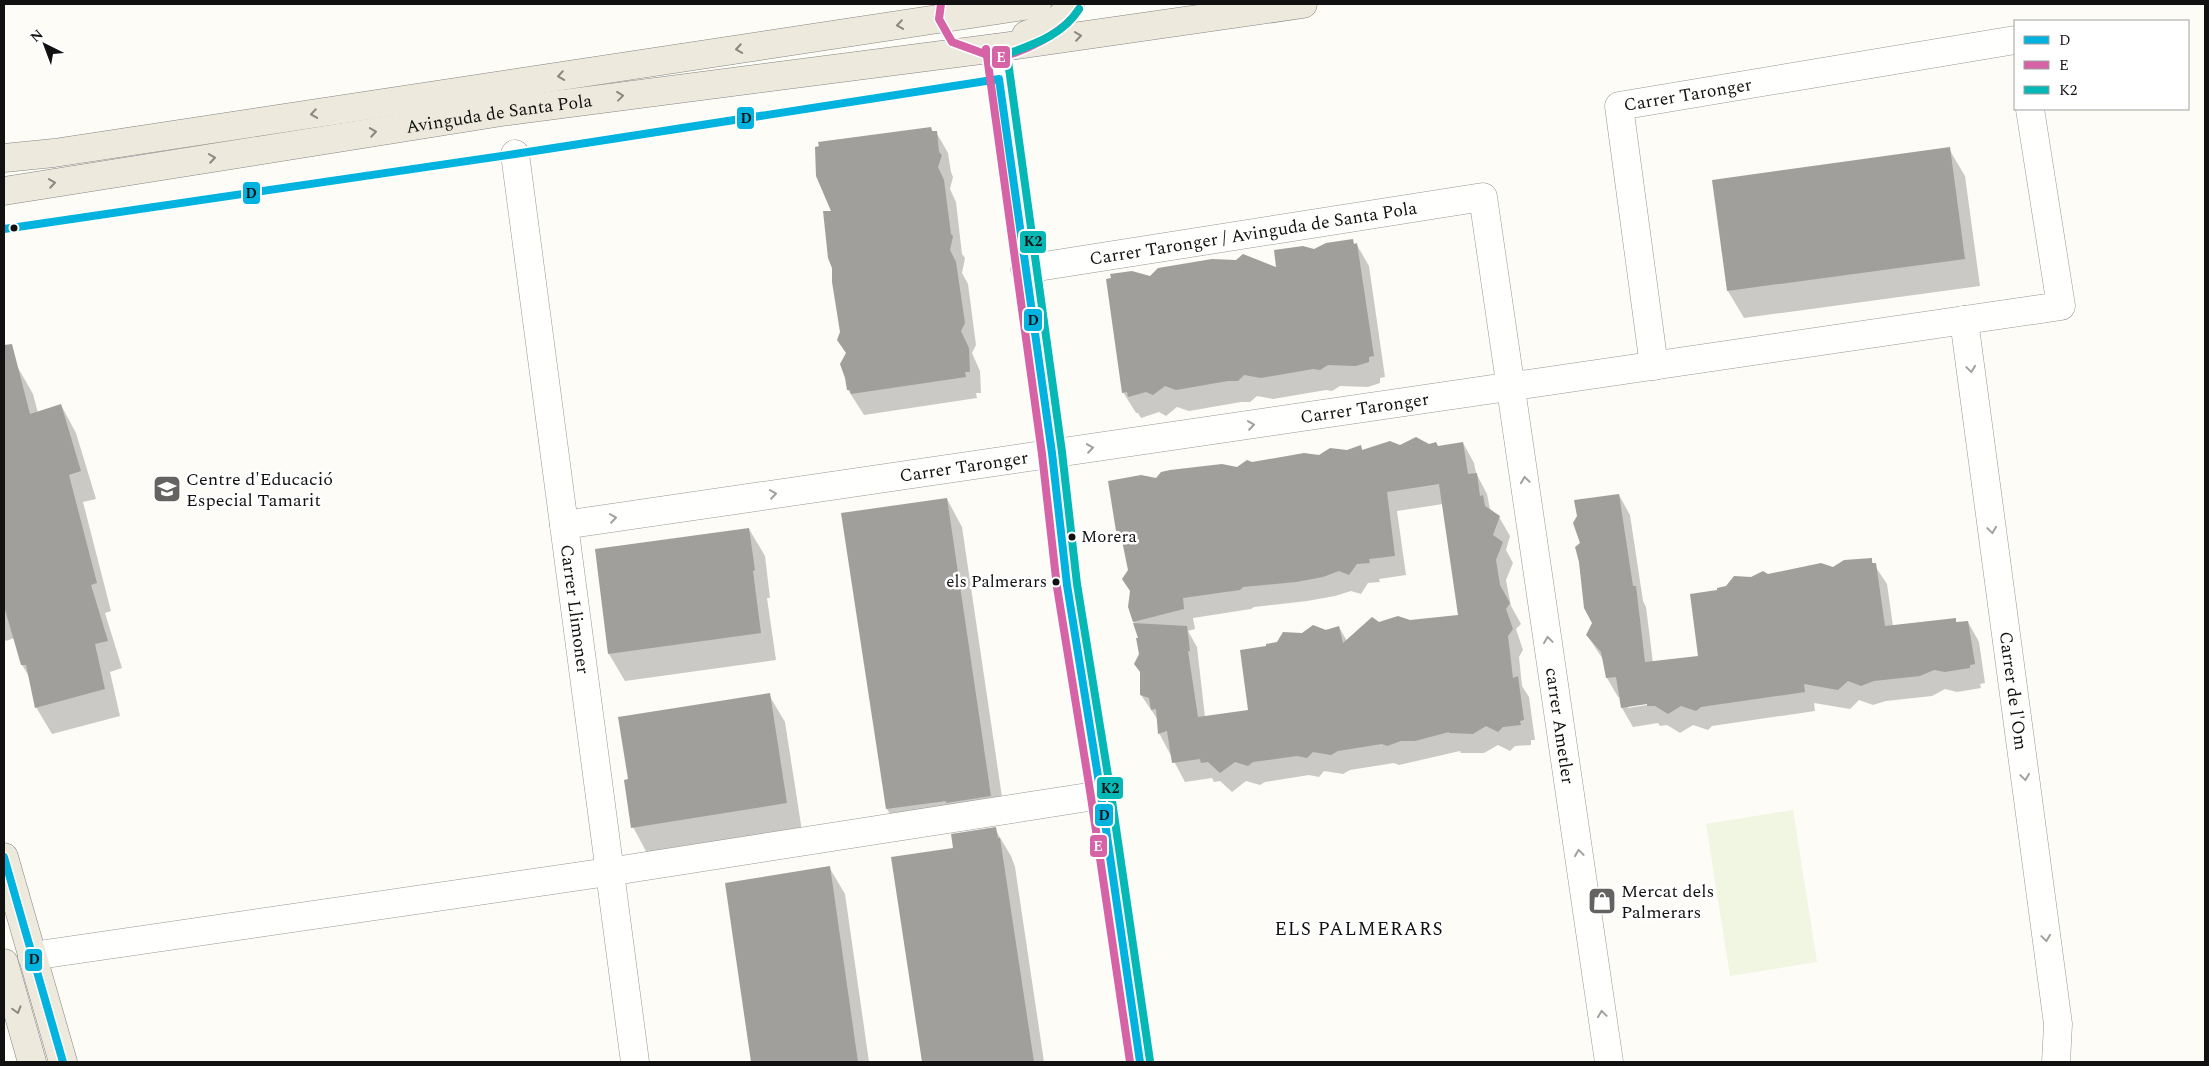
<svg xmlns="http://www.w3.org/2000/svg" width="2209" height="1066" font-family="Spectral,serif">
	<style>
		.pitch { fill: #f0f6e1 }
		.shadow { fill: #0003; fill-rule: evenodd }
		.building { fill: #a19f9c }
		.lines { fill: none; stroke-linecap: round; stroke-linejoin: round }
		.minor-casing { stroke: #979795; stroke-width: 29 }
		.major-casing { stroke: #858482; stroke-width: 29 }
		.minor { stroke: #fffffe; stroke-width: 28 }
		.major { stroke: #ede9dc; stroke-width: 28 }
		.bus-1-casing { stroke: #fff; stroke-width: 11 }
		.bus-2-casing { stroke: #fff; stroke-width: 11 }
		.bus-3-casing { stroke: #fff; stroke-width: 11 }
		.bus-1 { stroke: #02b2df; stroke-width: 8 }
		.bus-2 { stroke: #d663a6; stroke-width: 8 }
		.bus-3 { stroke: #05b8b6; stroke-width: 8 }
		.oneway { stroke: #8a8881 }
		.oneway2 { stroke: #a0a09f }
		.bus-dot { fill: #111; stroke: #fff; stroke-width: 2 }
		.labels { text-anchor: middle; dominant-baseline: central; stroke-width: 5; stroke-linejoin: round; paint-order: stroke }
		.bus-label { font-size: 17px; fill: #111; stroke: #fff; text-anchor: start }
		.street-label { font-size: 18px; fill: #111; stroke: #fff }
		.poi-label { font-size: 18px; fill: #111; stroke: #fff; text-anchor: start }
		.neighbourhood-label { font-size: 19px; letter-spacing: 1px; fill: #111; stroke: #fff }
		.line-badge { stroke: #fff; stroke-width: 2 }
		.badge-label { font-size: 14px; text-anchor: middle; font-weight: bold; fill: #fff }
		.pale-badge-label { font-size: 14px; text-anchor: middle; font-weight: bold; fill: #111 }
	</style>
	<rect width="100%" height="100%" fill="#fdfcf7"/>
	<polygon class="pitch" points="1793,810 1817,962 1730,976 1706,824"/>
	<g class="shadow">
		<polygon points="931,128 933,132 936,132 948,153 951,172 953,177 950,189 956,202 962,254 965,258 962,273 968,284 976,345 972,353 980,371 981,393 976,393 977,398 864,415 848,390 847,354 841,332 833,212"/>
		<polygon points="1949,149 1965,176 1980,286 1744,318 1728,291"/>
		<polygon points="1357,245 1369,266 1385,377 1380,378 1380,383 1368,387 1340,386 1332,391 1326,390 1273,399 1257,396 1250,402 1241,402 1189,411 1177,407 1166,416 1159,412 1141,418 1138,413 1136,413 1123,392 1150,277 1278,268 1314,251"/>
		<polygon points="17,366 33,394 38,413 61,405 76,433 96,499 83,502 111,611 105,613 122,668 110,672 120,716 52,734 36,707 30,678 22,665 14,638 6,641 4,638 4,370"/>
		<path d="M1463 443 1474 463 1476 473 1487 494 1490 509 1499 517 1510 536 1506 550 1513 563 1506 580 1511 606 1521 624 1516 629 1523 650 1519 657 1522 686 1529 697 1535 740H1531V745L1515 746 1510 751 1498 745 1484 753H1461L1460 751 1399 765 1394 763 1350 770 1343 774 1324 771 1319 777 1309 775 1265 782 1260 785 1246 781 1232 792 1220 781 1214 782 1212 778 1185 782 1159 733 1158 720 1141 695 1139 638 1134 622 1130 570 1124 542 1118 531 1156 479 1237 468 1252 463 1320 456 1361 447 1363 451 1429 445 1437 447ZM1443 504 1460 616 1379 624 1347 641 1339 627 1302 635 1267 647 1250 711 1205 717 1197 647 1188 631 1195 629 1193 618 1251 609 1254 607 1307 601 1335 596 1351 591 1361 594 1368 583 1380 582 1379 579 1406 575 1397 511Z"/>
		<path d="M1619 495 1630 515 1643 601 1646 607 1653 663 1700 657 1719 591 1751 578 1833 569 1871 560 1887 584 1893 626 1955 620 1957 624 1968 622 1979 642 1985 683 1980 684 1981 688 1957 692 1945 689 1932 696 1886 701 1873 705 1859 700 1850 709 1814 703 1815 711 1712 726 1708 730 1693 725 1680 733 1667 725 1660 726 1658 723 1633 727 1622 708 1620 697H1618L1607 678 1604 661 1587 635 1593 623 1586 610 1577 547ZM1653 702V704L1628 708V706Z"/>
		<polygon points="947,499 962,527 1006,824 903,836 887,809"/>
		<polygon points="749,529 765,556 770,598 767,598 776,660 625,681 609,654"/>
		<polygon points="769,695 785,722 802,831 648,855 633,827"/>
		<polygon points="995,829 1011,856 1015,867 1044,1062 923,1062 892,858 955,849"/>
		<polygon points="829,867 845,894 869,1062 753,1062 726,884"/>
	</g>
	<g class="building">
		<polygon points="931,127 932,131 937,131 939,152 942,155 938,167 944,180 951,234 953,236 950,250 956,262 965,323 961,331 969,348 970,372 965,372 966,377 851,394 850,390 847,390 845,378 840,364 846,353 837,340 840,332 832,282 832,268 828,258 823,211 831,211 816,176 815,147 819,146 818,142"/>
		<polygon points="1950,147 1965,259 1727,291 1712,180"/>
		<polygon points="1353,239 1354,244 1357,243 1374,356 1369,357 1369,362 1356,366 1328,365 1320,370 1313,369 1261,378 1244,375 1238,381 1228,381 1176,390 1165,386 1153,395 1146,392 1128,397 1127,392 1122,393 1106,279 1111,278 1110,274 1132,271 1150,276 1158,268 1212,259 1236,260 1243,254 1276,267 1274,250 1303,246 1314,249 1326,243"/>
		<polygon points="12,344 30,414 61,404 81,471 69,475 97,583 91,585 108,641 95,644 105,689 35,708 26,665 21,665 4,606 4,345"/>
		<polygon points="1416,437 1429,444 1436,442 1438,446 1463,442 1468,474 1477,473 1480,496 1483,495 1485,506 1500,516 1493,535 1503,542 1496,560 1500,585 1510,603 1506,609 1513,629 1508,636 1513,678 1518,676 1524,720 1520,721 1521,725 1503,727 1498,732 1486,726 1473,734 1449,733 1449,732 1415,741 1401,741 1387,746 1382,744 1338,751 1331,755 1313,752 1307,758 1297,756 1253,762 1248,766 1235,762 1220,773 1208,762 1201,763 1200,759 1172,763 1167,731 1158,734 1156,709 1151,710 1149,698 1140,695 1140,672 1134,664 1139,654 1136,638 1138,638 1133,623 1187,626 1190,651 1188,651 1198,717 1248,710 1240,650 1266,646 1266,644 1277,642 1283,632 1302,633 1313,625 1326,630 1339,626 1343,643 1372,617 1379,622 1398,616 1410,620 1458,615 1439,484 1387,492 1395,556 1369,559 1370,563 1357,564 1349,575 1339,571 1323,577 1296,582 1243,587 1240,590 1183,598 1184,609 1133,622 1128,607 1130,591 1122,579 1128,570 1120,531 1116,531 1108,481 1141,475 1156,478 1161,472 1170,470 1222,464 1237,467 1247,460 1252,462 1304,453 1319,455 1330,448 1347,450 1361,445 1362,450 1390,441 1400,445"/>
		<polygon points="1619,494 1633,586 1636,586 1645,662 1698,656 1690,594 1717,590 1717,588 1726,586 1734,576 1751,577 1763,571 1768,574 1821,563 1833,567 1844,560 1872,558 1872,563 1876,563 1885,626 1956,618 1956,622 1968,621 1975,664 1970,665 1970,668 1945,672 1934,670 1920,676 1874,681 1861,686 1848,681 1838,690 1804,684 1805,692 1701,707 1696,711 1681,706 1668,714 1655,706 1647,706 1647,704 1621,708 1616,677 1606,678 1601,652 1586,635 1592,623 1584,608 1579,562 1575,547 1580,543 1573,523 1577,516 1574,500"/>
		<polygon points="947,498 991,796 946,803 946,801 886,809 841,513"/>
		<polygon points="749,528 755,570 753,571 761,633 608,654 595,549"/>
		<polygon points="770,693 787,803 631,828 624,780 628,779 618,717"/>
		<polygon points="996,827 998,838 1000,838 1034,1062 922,1062 891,857 953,848 951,834"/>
		<polygon points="830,866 858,1062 751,1062 725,883"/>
	</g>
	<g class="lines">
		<defs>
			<g id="minor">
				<polyline points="996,48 1052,453 1067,585 1101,795 1140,1062"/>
				<path id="s1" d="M515 154 635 1062"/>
				<path id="s2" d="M1025 269 1483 197 1609 1062"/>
				<path id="s3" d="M1964 320 2058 1024 2056 1062"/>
				<path id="s4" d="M1654 366 1619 106 2015 40"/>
				<path id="s5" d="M564 525 2061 306 2030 109"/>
				<polyline points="32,956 608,872 1101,795"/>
			</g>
			<g id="major">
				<path d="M1026 35C1044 27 1062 23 1070 4"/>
				<polyline points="4,158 54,153 1037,4"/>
				<path id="s6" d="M4 191 508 111 996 48 1303 4"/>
				<polyline points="4,857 63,1062"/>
				<polyline points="4,963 32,1062"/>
			</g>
		</defs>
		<use href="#minor" class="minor-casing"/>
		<use href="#major" class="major-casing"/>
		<use href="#minor" class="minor"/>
		<use href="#major" class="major"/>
		<defs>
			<g id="bus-1">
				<polyline points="4,229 515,154 999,79 1052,453 1067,585 1101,795 1140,1062"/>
				<polyline points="4,857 63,1062"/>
			</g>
			<g id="bus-2">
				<path d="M941 4 939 19 952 42 996 58C1023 53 1064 33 1079 9"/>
				<polyline points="986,49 1042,454 1057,587 1091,797 1130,1062"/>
			</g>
			<path id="bus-3" d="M1079 9C1063 35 1034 44 1007 54L1062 452 1077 584 1111 794 1150 1061"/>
		</defs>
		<use href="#bus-1" class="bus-1-casing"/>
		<use href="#bus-2" class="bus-2-casing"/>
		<use href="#bus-3" class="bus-3-casing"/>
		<use href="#bus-1" class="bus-1"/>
		<use href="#bus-2" class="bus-2"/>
		<use href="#bus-3" class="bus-3"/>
	</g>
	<defs><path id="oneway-chevron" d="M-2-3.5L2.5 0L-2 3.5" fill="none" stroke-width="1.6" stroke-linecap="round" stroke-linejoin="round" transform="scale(1.25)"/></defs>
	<g class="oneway">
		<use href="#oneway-chevron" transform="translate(900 25) rotate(172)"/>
		<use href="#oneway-chevron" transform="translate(1078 36) rotate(-8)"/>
		<use href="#oneway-chevron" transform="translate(739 49) rotate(171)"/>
		<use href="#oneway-chevron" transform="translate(561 76) rotate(171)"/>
		<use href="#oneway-chevron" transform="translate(620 96) rotate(-7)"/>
		<use href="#oneway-chevron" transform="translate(314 114) rotate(171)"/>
		<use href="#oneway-chevron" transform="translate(373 132) rotate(-9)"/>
		<use href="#oneway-chevron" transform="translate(212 158) rotate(-9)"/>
		<use href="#oneway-chevron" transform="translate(52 183) rotate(-9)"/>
		<use href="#oneway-chevron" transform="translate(17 1010) rotate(74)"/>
	</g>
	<g class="oneway2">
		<use href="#oneway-chevron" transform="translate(1971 369) rotate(82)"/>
		<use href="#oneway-chevron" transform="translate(1251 425) rotate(-8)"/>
		<use href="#oneway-chevron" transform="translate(1090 448) rotate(-8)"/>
		<use href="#oneway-chevron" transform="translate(1525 480) rotate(-98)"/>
		<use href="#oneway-chevron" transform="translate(773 494) rotate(-8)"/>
		<use href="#oneway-chevron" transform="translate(613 518) rotate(-8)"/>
		<use href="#oneway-chevron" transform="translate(1992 530) rotate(82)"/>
		<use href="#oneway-chevron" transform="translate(1548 640) rotate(-98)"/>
		<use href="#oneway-chevron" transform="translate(2025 777) rotate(82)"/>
		<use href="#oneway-chevron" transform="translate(1579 853) rotate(-98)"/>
		<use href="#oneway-chevron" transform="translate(2046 938) rotate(82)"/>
		<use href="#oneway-chevron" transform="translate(1602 1014) rotate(-98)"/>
	</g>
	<defs>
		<symbol id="school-square" viewBox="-11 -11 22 22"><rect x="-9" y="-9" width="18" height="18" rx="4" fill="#646362" stroke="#fff"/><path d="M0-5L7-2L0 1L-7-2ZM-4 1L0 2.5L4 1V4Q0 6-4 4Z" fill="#fff"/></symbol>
		<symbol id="shop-square" viewBox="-11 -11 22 22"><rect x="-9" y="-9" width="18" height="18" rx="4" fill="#646362" stroke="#fff"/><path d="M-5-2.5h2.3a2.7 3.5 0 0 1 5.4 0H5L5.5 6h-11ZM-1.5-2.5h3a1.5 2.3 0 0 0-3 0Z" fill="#fff"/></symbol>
	</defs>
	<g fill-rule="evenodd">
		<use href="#school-square" x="151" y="473" width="32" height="32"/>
		<use href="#shop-square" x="1586" y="885" width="32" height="32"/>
	</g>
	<g class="bus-dot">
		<circle cx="14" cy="228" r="4.5"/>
		<circle cx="1072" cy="537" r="4.5"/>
		<circle cx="1056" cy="582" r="4.5"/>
	</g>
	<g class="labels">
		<g class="bus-label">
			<text x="1081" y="537">Morera</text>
			<text x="1047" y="582" text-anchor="end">els Palmerars</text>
		</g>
		<g class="street-label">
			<text stroke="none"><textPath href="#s4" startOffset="332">Carrer Taronger</textPath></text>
			<text stroke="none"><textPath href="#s6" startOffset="501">Avinguda de Santa Pola</textPath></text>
			<text stroke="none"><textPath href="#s2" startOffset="231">Carrer Taronger / Avinguda de Santa Pola</textPath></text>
			<text stroke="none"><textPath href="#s5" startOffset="809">Carrer Taronger</textPath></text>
			<text stroke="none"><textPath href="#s5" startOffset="404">Carrer Taronger</textPath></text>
			<text stroke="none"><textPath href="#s1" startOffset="459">Carrer Llimoner</textPath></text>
			<text stroke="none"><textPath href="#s3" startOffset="374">Carrer de l'Om</textPath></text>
			<text stroke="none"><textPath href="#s2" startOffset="998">carrer Ametler</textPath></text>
		</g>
		<g class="poi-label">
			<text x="186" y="479">Centre d'Educació<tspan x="186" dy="21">Especial Tamarit</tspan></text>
			<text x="1621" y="891">Mercat dels<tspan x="1621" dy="21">Palmerars</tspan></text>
		</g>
		<g class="neighbourhood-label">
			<text x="1359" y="929">ELS PALMERARS</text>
		</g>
	</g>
	<g class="line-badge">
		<rect x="991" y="45" width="20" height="24" rx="5" fill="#d663a6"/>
		<rect x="736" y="106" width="19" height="24" rx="5" fill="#02b2df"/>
		<rect x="242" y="181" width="19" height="24" rx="5" fill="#02b2df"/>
		<rect x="1019" y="230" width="28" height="24" rx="5" fill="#05b8b6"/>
		<rect x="1023" y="308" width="20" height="24" rx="5" fill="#02b2df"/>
		<rect x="1096" y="776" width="28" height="24" rx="5" fill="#05b8b6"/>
		<rect x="1094" y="803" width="20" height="24" rx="5" fill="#02b2df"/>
		<rect x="1089" y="834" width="19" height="24" rx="5" fill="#d663a6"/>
		<rect x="24" y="948" width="19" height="24" rx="5" fill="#02b2df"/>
	</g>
	<g class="badge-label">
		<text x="1001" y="62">E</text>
		<text x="1098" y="851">E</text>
	</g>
	<g class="pale-badge-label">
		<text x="746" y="123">D</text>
		<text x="251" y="198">D</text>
		<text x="1033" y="246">K2</text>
		<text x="1033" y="325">D</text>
		<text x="1110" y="793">K2</text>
		<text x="1104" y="820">D</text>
		<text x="34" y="964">D</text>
	</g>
	<rect width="2209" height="1066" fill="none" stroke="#111111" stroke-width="10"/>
	<rect x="2014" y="20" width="175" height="90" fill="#ffffff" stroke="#a0a0a0"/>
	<rect x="2024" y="36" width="25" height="8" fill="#02b2df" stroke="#a0a0a0"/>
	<text x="2059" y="45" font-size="15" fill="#111111">D</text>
	<rect x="2024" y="61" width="25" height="8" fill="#d663a6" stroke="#a0a0a0"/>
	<text x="2059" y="70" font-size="15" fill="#111111">E</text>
	<rect x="2024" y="86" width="25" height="8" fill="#05b8b6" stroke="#a0a0a0"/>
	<text x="2059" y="95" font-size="15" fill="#111111">K2</text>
	<g transform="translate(45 45) rotate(318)" stroke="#ffffff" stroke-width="4" paint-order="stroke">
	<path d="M0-4L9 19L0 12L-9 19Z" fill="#111111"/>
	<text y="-8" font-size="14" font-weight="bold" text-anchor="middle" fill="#111111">N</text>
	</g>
</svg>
